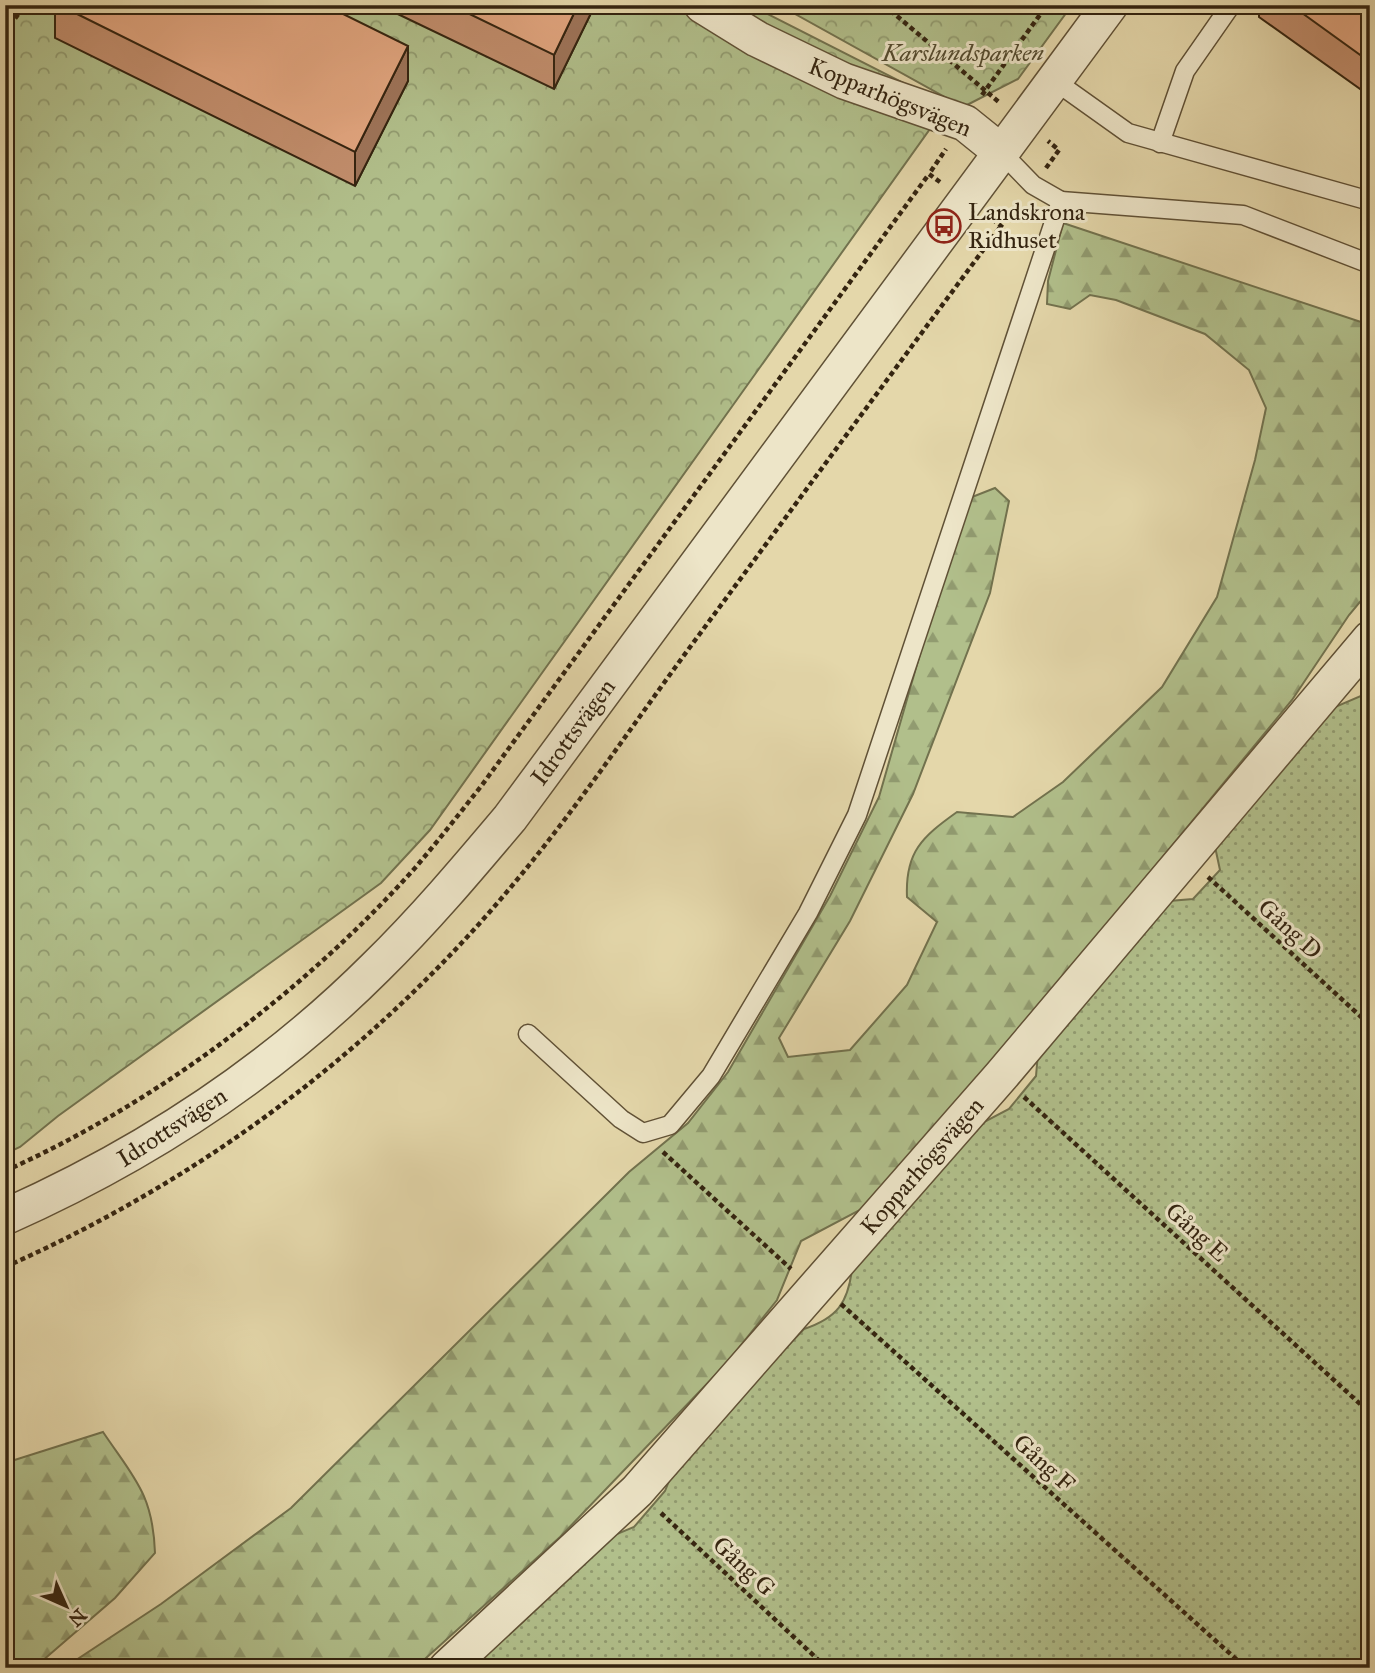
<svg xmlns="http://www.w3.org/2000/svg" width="1375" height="1673" font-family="'IM FELL Great Primer',serif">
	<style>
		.forest { fill: url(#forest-firs); stroke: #72724e; stroke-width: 2 }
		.park { fill: url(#park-crowns); stroke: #72724e; stroke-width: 2 }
		.garden { fill: url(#garden-dots); stroke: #72724e; stroke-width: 2 }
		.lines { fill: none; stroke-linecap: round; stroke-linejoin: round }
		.service-casing { stroke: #605136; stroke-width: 21 }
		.minor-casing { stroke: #605136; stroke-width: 38 }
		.path { stroke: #342410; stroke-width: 4.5; stroke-dasharray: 5 3.5; stroke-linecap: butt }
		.service { stroke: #ede5c8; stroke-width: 18 }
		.minor { stroke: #ede5c8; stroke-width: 35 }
		.wall { fill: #c28e6d; stroke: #342410; stroke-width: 2 }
		.shaded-wall { fill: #9e7459; stroke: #342410; stroke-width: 2 }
		.building { fill: #e1a57f; stroke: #342410; stroke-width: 2 }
		.labels { text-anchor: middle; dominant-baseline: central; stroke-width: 6; stroke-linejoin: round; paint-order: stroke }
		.park-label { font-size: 24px; font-style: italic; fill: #534b2f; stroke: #ede5c8 }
		.street-label { font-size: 24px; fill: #342410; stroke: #ede5c8 }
		.poi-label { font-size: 24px; fill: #342410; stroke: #ede5c8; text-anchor: start }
	</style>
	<defs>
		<pattern id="forest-firs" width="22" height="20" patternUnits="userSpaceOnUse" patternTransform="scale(1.75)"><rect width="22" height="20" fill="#b1bf8b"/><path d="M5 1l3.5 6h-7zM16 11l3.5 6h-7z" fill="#919b70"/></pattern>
		<pattern id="park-crowns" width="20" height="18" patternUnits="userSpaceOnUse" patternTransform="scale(1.75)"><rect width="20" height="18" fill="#b1bf8b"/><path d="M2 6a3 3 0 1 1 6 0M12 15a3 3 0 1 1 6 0" fill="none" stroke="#919b70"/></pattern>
		<pattern id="garden-dots" width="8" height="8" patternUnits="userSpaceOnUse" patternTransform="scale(1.75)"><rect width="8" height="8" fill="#b1bf8b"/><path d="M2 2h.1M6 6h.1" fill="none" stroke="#919b70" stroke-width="1.8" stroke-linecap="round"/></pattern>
	</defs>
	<rect width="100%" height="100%" fill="#e4d7aa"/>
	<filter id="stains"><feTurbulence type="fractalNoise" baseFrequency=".00286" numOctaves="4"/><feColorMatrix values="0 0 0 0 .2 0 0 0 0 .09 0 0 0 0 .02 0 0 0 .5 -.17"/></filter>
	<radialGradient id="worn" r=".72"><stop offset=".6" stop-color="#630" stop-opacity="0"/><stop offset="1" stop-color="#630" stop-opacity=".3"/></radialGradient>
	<g class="forest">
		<path d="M1063 223 1370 325V590L1349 615 1292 700 918 1154 860 1210 801 1241 777 1300 725 1365 560 1537 415 1668H64L161 1604 291 1508 629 1172 688 1123 728 1072 830 896 879 797 930 619 972 497 995 488 1009 501 990 593 913 794 850 921 779 1038 788 1057 850 1050 907 985 937 922 907 897C905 852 922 837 957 812L1013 817 1063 782 1162 687 1217 597 1255 460 1266 408 1249 370 1205 334 1116 300 1090 295 1070 309 1047 304 1048 281Z"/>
		<path d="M103 1432C134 1478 153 1494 155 1553L115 1598 34 1668H5V1463Z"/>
	</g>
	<g class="park">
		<polygon points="5,5 750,5 947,105 430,830 381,883 58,1116 20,1147 5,1154"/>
		<polygon points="779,5 1072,5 1018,79 963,107"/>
	</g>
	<path class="garden" d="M1370 692V1668H472L612 1536 634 1527 665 1491 677 1461 804 1329C837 1318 848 1303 852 1269L984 1122 1009 1109 1036 1076 1038 1053 1169 901 1193 899 1220 870 1214 842 1335 707Z"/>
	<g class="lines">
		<defs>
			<g id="service">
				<polyline points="1055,81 1128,133 1370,201"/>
				<polyline points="1160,143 1185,71 1231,5"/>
				<polyline points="1061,201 1243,215 1370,264"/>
				<polyline points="528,1034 621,1119 643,1133 670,1125 711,1076 808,913 857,815 1061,201 1033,185 1001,152"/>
			</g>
			<g id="minor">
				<polyline points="702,5 757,39 844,81 965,123 1001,152"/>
				<path d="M5 1217C142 1156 270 1073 376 967 424 920 467 869 510 818L1110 5"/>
				<polyline points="447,1668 637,1491 1001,1076 1370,639"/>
			</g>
		</defs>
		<use href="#service" class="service-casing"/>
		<use href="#minor" class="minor-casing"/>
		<g class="path">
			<polyline points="884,5 1000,103"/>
			<polyline points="5,32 25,5"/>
			<polyline points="982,95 1047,5"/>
			<polyline points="1046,168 1059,150 1048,141"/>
			<polyline points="940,182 929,174 946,149"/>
			<polyline points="992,219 1001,226 1019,202"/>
			<polyline points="1208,877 1370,1025"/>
			<polyline points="1024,1097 1370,1413"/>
			<polyline points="663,1152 791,1269"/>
			<path d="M5 1171C155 1104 305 991 415 868 438 841 460 813 482 785L929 174"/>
			<path d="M5 1267C203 1179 378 1048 516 881 580 804 636 720 696 639 798 501 899 363 1001 226"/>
			<polyline points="841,1304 1246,1668"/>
			<polyline points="661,1513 827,1668"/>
		</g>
		<use href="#service" class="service"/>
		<use href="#minor" class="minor"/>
	</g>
	<g class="wall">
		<polygon points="55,5 325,5 408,81 355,186 55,38"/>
		<polygon points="379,5 595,5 554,89"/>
		<polygon points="1259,5 1370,5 1370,96 1259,17"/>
	</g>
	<g class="shaded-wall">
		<polygon points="578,5 595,5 554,89 554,55"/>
		<polygon points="408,46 408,81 355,186 355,152"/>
	</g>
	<g class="building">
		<polygon points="59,5 325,5 408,46 355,152"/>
		<polygon points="451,5 578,5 554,55"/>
		<polygon points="1291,5 1370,5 1370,62"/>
	</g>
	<defs>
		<symbol id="bus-ring" viewBox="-11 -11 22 22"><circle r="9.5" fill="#ede5c8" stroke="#8f2418" stroke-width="1.5"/><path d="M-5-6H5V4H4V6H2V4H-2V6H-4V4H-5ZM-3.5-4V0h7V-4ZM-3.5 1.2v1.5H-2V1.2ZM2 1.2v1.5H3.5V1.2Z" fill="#8f2418"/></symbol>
	</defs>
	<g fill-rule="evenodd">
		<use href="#bus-ring" x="925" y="207" width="38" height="38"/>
	</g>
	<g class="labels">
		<g class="park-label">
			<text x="963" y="53">Karslundsparken</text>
		</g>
		<g class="street-label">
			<text transform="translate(890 97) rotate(22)">Kopparhögsvägen</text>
			<text transform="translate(573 732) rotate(-54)">Idrottsvägen</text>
			<text transform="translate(1290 929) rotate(42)">Gång D</text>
			<text transform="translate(172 1127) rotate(-33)">Idrottsvägen</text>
			<text transform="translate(922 1166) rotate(-49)">Kopparhögsvägen</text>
			<text transform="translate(1197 1232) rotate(42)">Gång E</text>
			<text transform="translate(1044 1463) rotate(42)">Gång F</text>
			<text transform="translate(744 1566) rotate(43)">Gång G</text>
		</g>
		<g class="poi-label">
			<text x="968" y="212">Landskrona<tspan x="968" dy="28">Ridhuset</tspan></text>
		</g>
	</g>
	<rect width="1375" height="1673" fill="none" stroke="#e4d7aa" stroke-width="28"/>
	<rect x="7" y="7" width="1361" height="1659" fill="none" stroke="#342410" stroke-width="3.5"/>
	<rect x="14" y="14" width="1347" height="1645" fill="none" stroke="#342410" stroke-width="2"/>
	<g transform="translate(66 1606) rotate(135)" stroke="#ede5c8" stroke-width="5" paint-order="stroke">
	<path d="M0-5L12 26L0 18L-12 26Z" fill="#342410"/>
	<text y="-10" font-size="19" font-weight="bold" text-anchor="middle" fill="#342410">N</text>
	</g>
	<rect width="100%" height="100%" filter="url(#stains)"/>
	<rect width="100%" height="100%" fill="url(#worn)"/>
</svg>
